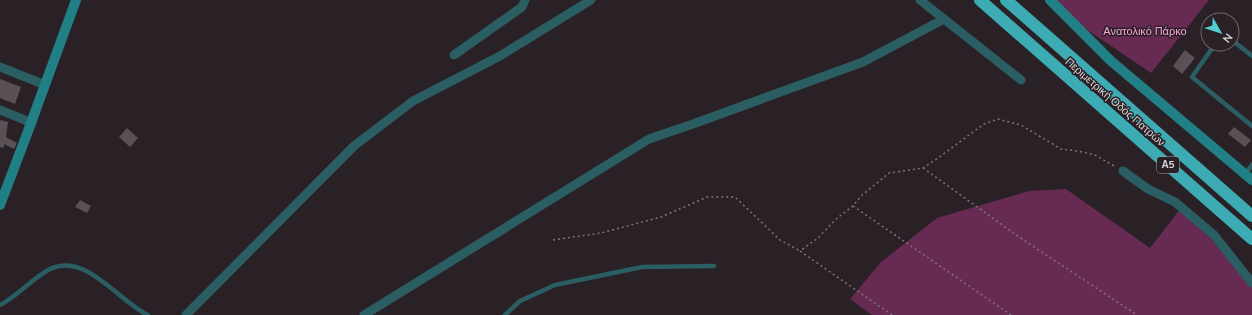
<svg xmlns="http://www.w3.org/2000/svg" width="1252" height="315" font-family="'Nunito Sans',sans-serif">
	<style>
		.green { fill: #672a53 }
		.building { fill: #5a5156 }
		.lines { fill: none; stroke-linecap: round; stroke-linejoin: round }
		.path { stroke: #7c7579; stroke-width: 1.5; stroke-dasharray: 2 3; stroke-linecap: butt }
		.lane { stroke: #2a5e62; stroke-width: 4.5 }
		.street { stroke: #2a5e62; stroke-width: 9 }
		.secondary { stroke: #217f86; stroke-width: 10 }
		.highway { stroke: #3cabb3; stroke-width: 12 }
		.labels { text-anchor: middle; dominant-baseline: central; stroke-width: 3; stroke-linejoin: round; paint-order: stroke }
		.shield { fill: #292126; stroke: #a49ea1; stroke-width: 1 }
		.shield-label { font-size: 10px; font-weight: bold; fill: #d8d3d6 }
		.park-label { font-size: 11px; fill: #fba4db; stroke: #292126 }
		.street-label { font-size: 11px; fill: #d8d3d6; stroke: #292126 }
	</style>
	<rect width="100%" height="100%" fill="#292126"/>
	<g class="green">
		<polygon points="1056,0 1209,0 1151,73 1083,27"/>
		<polygon points="1066,189 1150,248 1181,208 1252,275 1252,315 872,315 850,299 881,262 937,218 1029,191"/>
	</g>
	<g class="building">
		<polygon points="1185,50 1195,58 1182,74 1173,66"/>
		<polygon points="0,79 21,87 15,104 0,98"/>
		<polygon points="0,120 8,122 6,137 17,143 14,149 4,144 4,148 0,147"/>
		<polygon points="1234,127 1251,140 1245,147 1228,134"/>
		<polygon points="127,128 138,138 130,147 119,137"/>
		<polygon points="80,200 91,206 87,213 75,207"/>
	</g>
	<g class="lines">
		<g class="path">
			<polyline points="923,168 1019,237 1137,315"/>
			<polyline points="853,206 1011,315"/>
			<polyline points="553,240 601,233 661,217 707,197 735,197 780,240 800,251"/>
			<polyline points="892,315 800,251 818,238 836,219 853,206 861,196 889,173 923,168 938,158 984,124 998,119 1021,125 1061,149 1078,151 1095,155 1116,167"/>
		</g>
		<g class="lane">
			<polyline points="1232,40 1252,56"/>
			<polyline points="1215,44 1192,77 1252,126"/>
			<polyline points="1245,174 1252,165"/>
			<path d="M0 305C18 296 31 279 50 269 86 252 118 301 148 315"/>
			<polyline points="505,315 520,301 555,285 642,267 714,266"/>
		</g>
		<g class="street">
			<polyline points="920,0 1021,80"/>
			<polyline points="454,55 522,7 525,0"/>
			<polyline points="0,67 45,85"/>
			<polyline points="0,110 32,123"/>
			<polyline points="1123,171 1148,189 1175,202 1214,235 1252,283"/>
			<polyline points="186,315 354,146 413,101 500,56 591,0"/>
			<polyline points="364,315 649,139 693,124 863,62 944,19"/>
		</g>
		<g class="secondary">
			<polyline points="1050,0 1111,61 1252,180"/>
			<polyline points="0,205 27,134 76,0"/>
		</g>
		<g class="highway">
			<polyline points="980,0 1252,239"/>
			<polyline points="1006,0 1252,216"/>
		</g>
	</g>
	<g class="labels">
		<rect class="shield" x="1157" y="157" width="22" height="16" rx="3"/>
		<g class="shield-label">
			<text x="1168" y="165">Α5</text>
		</g>
		<g class="park-label">
			<text x="1145" y="31">Ανατολικό Πάρκο</text>
		</g>
		<g class="street-label">
			<text transform="translate(1115 102) rotate(41)">Περιμετρική Οδός Πατρών</text>
		</g>
	</g>
	<g transform="translate(1220 32) rotate(129)"><circle r="19" fill="#292126" stroke="#6f686c"/>
	<path d="M0-3L7 15L0 10L-7 15Z" fill="#51ccd5"/>
	<text y="-6" font-size="11" font-weight="bold" text-anchor="middle" fill="#d8d3d6">N</text>
	</g>
</svg>
